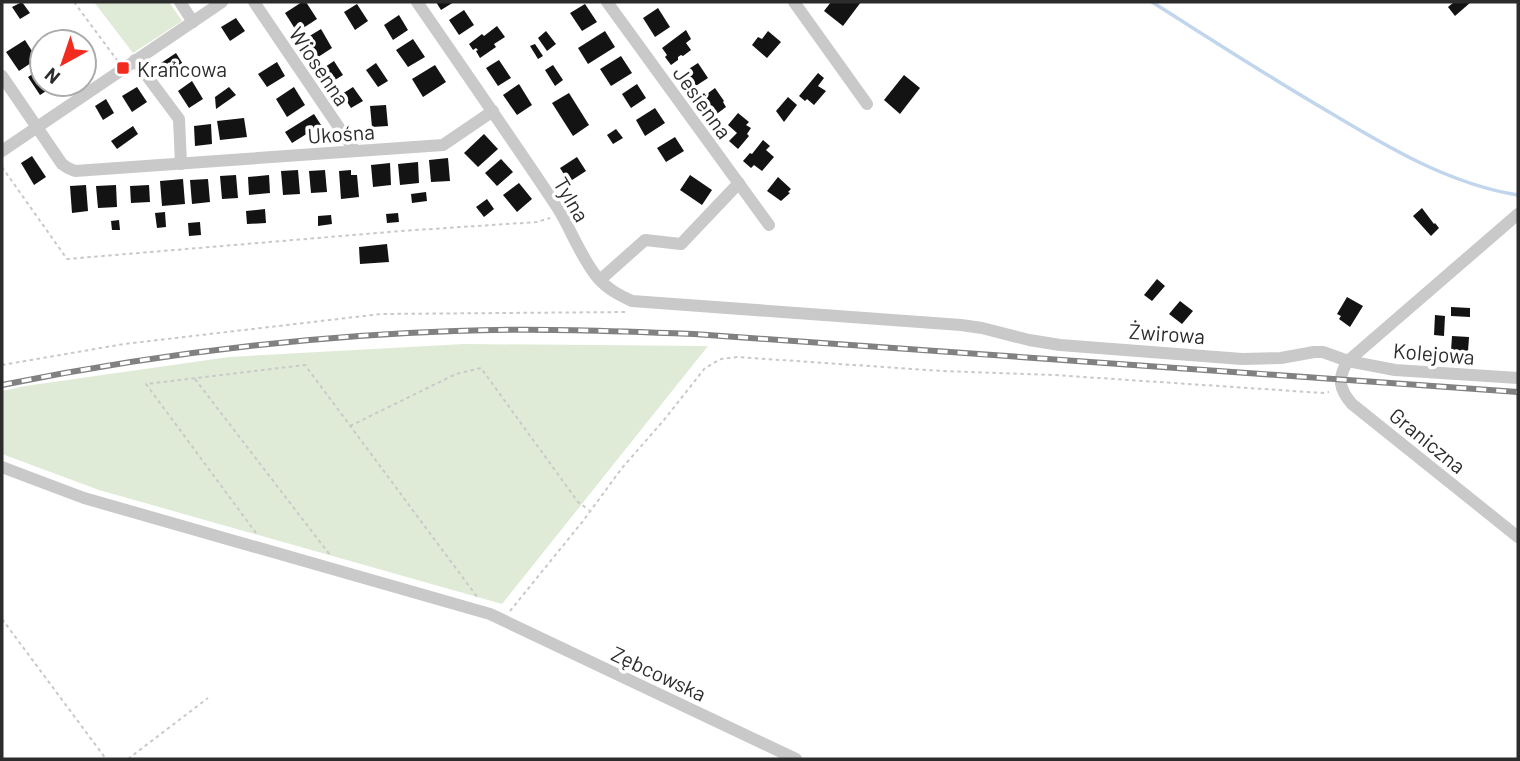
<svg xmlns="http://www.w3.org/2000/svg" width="1520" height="761" font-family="Barlow,sans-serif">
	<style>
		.green { fill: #dfebd7 }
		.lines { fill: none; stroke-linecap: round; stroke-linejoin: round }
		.stream { stroke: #c1d6ed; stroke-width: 3.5 }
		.building { fill: #131313 }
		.path { stroke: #c9c9c9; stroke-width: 2; stroke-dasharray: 3.5 3.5; stroke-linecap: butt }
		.street { stroke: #c9c9c9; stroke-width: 12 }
		.rail-casing { stroke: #818181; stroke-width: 6 }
		.rail { stroke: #fff; stroke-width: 3.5; stroke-dasharray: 10; stroke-linecap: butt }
		.poi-dot { fill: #f32b1e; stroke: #fff; stroke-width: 2.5 }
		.labels { text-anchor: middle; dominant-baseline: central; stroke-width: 7; stroke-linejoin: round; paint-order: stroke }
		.street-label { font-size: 21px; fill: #2c2c2c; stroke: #fff }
		.poi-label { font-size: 21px; fill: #2c2c2c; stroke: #fff; text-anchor: start }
	</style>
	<rect width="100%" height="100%" fill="#fff"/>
	<g class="green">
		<polygon points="94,2 169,2 182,21 133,53"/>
		<polygon points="464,344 708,346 502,604 99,490 2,454 2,391 25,386 229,357"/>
	</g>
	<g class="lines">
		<path class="stream" d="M1152 2C1209 38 1266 75 1324 109 1384 145 1448 184 1518 195"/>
	</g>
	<g class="building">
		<polygon points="22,2 30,13 20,19 12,7"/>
		<polygon points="302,2 306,2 317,19 297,32 285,13"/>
		<polygon points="436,2 454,2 441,10"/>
		<polygon points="831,2 861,2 843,26 824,11"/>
		<polygon points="1454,2 1471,2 1455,16 1448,7"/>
		<polygon points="357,4 368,21 355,30 344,12"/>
		<polygon points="585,4 597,22 582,31 570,13"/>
		<polygon points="658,8 670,27 655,37 643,18"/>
		<polygon points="464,10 474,25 459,35 449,20"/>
		<polygon points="399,15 408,30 393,40 384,25"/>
		<polygon points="236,18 245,31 230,41 221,27"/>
		<polygon points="497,26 505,37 494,44 496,47 480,58 476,51 478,50 476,48 473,50 469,44 482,34 484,36"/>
		<polygon points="321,29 332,48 315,59 303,40"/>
		<polygon points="686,30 691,39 686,43 691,50 683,56 681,55 678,57 678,60 671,65 665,57 667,55 662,48"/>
		<polygon points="546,31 556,44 547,51 538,38"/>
		<polygon points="605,31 615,47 588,64 578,48"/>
		<polygon points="768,31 781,42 767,58 752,45 758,37 762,39"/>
		<polygon points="413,39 425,57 408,67 396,50"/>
		<polygon points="25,40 37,59 19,71 6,52"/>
		<polygon points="535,44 543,56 538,59 530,46"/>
		<polygon points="176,53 186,69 171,79 161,63"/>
		<polygon points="621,56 632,73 611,86 600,69"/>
		<polygon points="499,60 511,78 498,86 486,68"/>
		<polygon points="334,61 343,75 330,83 322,69"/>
		<polygon points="277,62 285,76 267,87 258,74"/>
		<polygon points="376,63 388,81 378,87 366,70"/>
		<polygon points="698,63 708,78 691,89 681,74"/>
		<polygon points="435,65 446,82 423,97 412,79"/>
		<polygon points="553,65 563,80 555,86 545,70"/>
		<polygon points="42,68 42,84 57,84 40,95 28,77"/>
		<polygon points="818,73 824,78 818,86 826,91 814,105 807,99 805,101 799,96"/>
		<polygon points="904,75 920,88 900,114 884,100"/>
		<polygon points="192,81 203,99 189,108 178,91"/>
		<polygon points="519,84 532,105 517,115 503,95"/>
		<polygon points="637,84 646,98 631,108 622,94"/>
		<polygon points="137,87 147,102 132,112 122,96"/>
		<polygon points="229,87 236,95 216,109 215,97"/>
		<polygon points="294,87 305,105 287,117 276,99"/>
		<polygon points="353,87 363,101 351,108 342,94"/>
		<polygon points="715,88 724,101 723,102 726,107 714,116 700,99"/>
		<polygon points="569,93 589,125 573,136 552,103"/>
		<polygon points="788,97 797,105 784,122 776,111"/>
		<polygon points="106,99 114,113 103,120 95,106"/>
		<polygon points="386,105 388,126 372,127 370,106"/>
		<polygon points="655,108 665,123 645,136 636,120"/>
		<polygon points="738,113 749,122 746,125 751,128 747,134 749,136 738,149 729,141 737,133 728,125"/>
		<polygon points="314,114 321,125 292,143 285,132"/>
		<polygon points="244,118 247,137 220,140 217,121"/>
		<polygon points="211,124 212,144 195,146 194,126"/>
		<polygon points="133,126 138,134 117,149 111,141"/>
		<polygon points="616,129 623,138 613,144 607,135"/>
		<polygon points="484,134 498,149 478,167 464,153"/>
		<polygon points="675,137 684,151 666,162 657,148"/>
		<polygon points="763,140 770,146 766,150 774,157 762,171 754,165 751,168 743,161 750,153 752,154"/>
		<polygon points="32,156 46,177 34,185 21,163"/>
		<polygon points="577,157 586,171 569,182 560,168"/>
		<polygon points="448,158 450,181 431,182 429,160"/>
		<polygon points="501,159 513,172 497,186 485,173"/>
		<polygon points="418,162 419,183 400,185 398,164"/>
		<polygon points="390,163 391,185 373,187 371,165"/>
		<polygon points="298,170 300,194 283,195 281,171"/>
		<polygon points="325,170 327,192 311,193 309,171"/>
		<polygon points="351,170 351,175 357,175 359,197 341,199 339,171"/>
		<polygon points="236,175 238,198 222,199 220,176"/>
		<polygon points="269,175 270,193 249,195 248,177"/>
		<polygon points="690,175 712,190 702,205 680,190"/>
		<polygon points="778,177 791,189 788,192 790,193 781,201 767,191"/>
		<polygon points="183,179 185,204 162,206 160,181"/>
		<polygon points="208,179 210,202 192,204 190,180"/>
		<polygon points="519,183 532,199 517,212 503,195"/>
		<polygon points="86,185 88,211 72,213 70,186"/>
		<polygon points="116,185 117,207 98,208 96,186"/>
		<polygon points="149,185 150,202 131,203 130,186"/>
		<polygon points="426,192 427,201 412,203 411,194"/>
		<polygon points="487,199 494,209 484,217 476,207"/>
		<polygon points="1422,208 1434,224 1435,223 1439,228 1431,236 1413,216"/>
		<polygon points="265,209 266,223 247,224 246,211"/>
		<polygon points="165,212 166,227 157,228 155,213"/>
		<polygon points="398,213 399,222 387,223 386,214"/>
		<polygon points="331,215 332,224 318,226 318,216"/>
		<polygon points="119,220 120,230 112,230 111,221"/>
		<polygon points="200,222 201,235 189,236 188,223"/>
		<polygon points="387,244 389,262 360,264 359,247"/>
		<polygon points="1157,279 1165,286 1152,301 1144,295"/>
		<polygon points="1347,297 1363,306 1350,327 1339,319 1341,316 1337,314"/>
		<polygon points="1180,301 1193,311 1182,324 1169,314"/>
		<polygon points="1451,307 1470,308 1470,317 1451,316"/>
		<polygon points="1435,315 1445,316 1444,336 1434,335"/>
		<polygon points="1452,336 1469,337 1468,352 1451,351"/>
	</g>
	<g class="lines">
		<g class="path">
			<polyline points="74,2 117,60"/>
			<polyline points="2,167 67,259 401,231 537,222 550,218"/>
			<polyline points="2,365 124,344 381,314 627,312"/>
			<polyline points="195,379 330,555"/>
			<polyline points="350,426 456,374 481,368 578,502 589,510"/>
			<polyline points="256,533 146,384 305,365 478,598"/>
			<polyline points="510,611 583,521 622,468 664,420 705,368 721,359 737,357 942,371 1054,375 1323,393 1329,392"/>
			<polyline points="2,619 106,759"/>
			<polyline points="128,759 208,698"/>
		</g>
		<g class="street">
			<polyline points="180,2 193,22"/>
			<polyline points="254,2 355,151"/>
			<path d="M417 2C464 70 511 138 557 207 571 229 580 256 597 277 607 289 619 295 632 301L961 325 982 328 1029 340 1060 345 1242 359 1281 358 1314 352H1323L1348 361 1395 370 1518 378"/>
			<polyline points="607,2 769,225"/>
			<polyline points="794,2 867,104"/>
			<polyline points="135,60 179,119 181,164"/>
			<polyline points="2,76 62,164 68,168 75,171 443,145 493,111"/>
			<polyline points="2,151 222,2"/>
			<path d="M1518 214 1348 361C1337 378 1339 389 1352 404L1518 537"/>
			<polyline points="600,280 645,240 681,244 739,183"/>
			<polyline points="2,467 84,498 490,614 796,759"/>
		</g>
		<defs>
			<path id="rail" d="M2 385C151 355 303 336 455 331 535 328 615 331 694 334L1518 392"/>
		</defs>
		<use href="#rail" class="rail-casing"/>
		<use href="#rail" class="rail"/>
	</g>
	<rect class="poi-dot" x="116" y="61" width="14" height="14" rx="3.5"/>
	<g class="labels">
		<g class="street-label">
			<text transform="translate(320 66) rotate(56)">Wiosenna</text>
			<text transform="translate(703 102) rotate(54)">Jesienna</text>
			<text transform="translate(341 133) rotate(-4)">Ukośna</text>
			<text transform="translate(572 199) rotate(59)">Tylna</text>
			<text transform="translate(1167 333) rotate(4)">Żwirowa</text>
			<text transform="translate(1434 353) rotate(5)">Kolejowa</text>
			<text transform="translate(1428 440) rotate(39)">Graniczna</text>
			<text transform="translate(659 673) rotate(25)">Zębcowska</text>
		</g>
		<g class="poi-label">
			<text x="137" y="68">Krańcowa</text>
		</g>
	</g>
	<rect width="1520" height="761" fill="none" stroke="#2c2c2c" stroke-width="7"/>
	<g transform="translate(63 63) rotate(220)"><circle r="33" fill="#ffffff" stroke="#ababab" stroke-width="2"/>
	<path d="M0-5L12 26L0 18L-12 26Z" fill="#f32b1e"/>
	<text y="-10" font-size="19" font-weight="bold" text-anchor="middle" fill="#2c2c2c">N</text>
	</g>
</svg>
